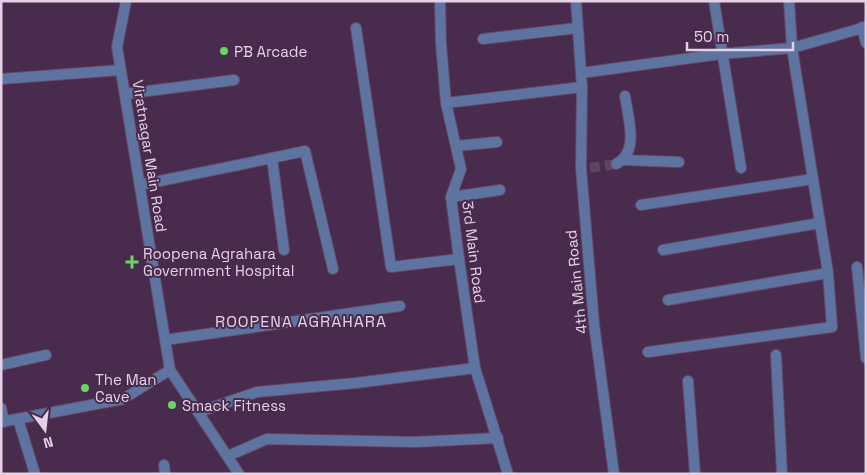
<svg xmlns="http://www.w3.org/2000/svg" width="867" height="475" font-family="'Space Grotesk',sans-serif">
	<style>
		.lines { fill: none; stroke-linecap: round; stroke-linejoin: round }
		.minor-tunnel { stroke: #604464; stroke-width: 10; stroke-dasharray: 10 5; stroke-linecap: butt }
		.minor-casing { stroke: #654969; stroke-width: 12 }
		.minor { stroke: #5d74a0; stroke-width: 10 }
		.poi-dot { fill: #69d464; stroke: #492b4d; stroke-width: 2 }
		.labels { text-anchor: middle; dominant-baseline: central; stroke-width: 4; stroke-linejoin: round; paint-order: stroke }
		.poi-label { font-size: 15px; fill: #e4d1e6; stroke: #492b4d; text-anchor: start }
		.street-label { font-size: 15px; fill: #e4d1e6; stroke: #492b4d }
		.neighbourhood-label { font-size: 16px; letter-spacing: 1px; fill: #e4d1e6; stroke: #492b4d }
	</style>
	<rect width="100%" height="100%" fill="#492b4d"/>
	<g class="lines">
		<polyline class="minor-tunnel" points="590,168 616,164"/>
		<defs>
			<g id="minor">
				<polyline points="126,1 117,47 170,370 239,474"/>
				<polyline points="440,1 441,44 446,103 461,169 451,197 459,259 475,368 508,474"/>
				<polyline points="576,1 582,87 581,168 594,324 614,474"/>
				<polyline points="714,1 741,168"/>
				<polyline points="862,27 866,43"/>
				<polyline points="356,28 391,267 459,259"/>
				<polyline points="483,39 577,28"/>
				<polyline points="581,73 721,54 792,48 789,1"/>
				<polyline points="1,79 121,70"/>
				<polyline points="125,94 234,80"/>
				<polyline points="446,103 582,87"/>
				<polyline points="456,146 497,142"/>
				<polyline points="272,158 305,151 333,269"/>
				<polyline points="624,160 679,162"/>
				<path d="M616 164C640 152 628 118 625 96"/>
				<polyline points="140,185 272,158 284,250"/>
				<polyline points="451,197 500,190"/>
				<polyline points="641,205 813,179"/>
				<polyline points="663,250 820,223"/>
				<polyline points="857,267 866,358"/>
				<polyline points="668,300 828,273"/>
				<polyline points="165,340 400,306"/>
				<polyline points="648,352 832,327 828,273 792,48 866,27"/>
				<polyline points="776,355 782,474"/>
				<polyline points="1,365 46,355"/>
				<polyline points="688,381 695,474"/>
				<polyline points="1,408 4,422"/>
				<polyline points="199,412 257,392 356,383 475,368"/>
				<polyline points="18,419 35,474"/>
				<polyline points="1,422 123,399 170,370"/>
				<polyline points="228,456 267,439 415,442 498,438"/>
				<polyline points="164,465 165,474"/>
			</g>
		</defs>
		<use href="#minor" class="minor-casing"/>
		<use href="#minor" class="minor"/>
	</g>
	<g class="poi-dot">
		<circle cx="224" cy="51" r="5"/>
		<path d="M129.5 254.5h5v5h5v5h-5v5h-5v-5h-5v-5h5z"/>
		<circle cx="85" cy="388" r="5"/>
		<circle cx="172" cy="405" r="5"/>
	</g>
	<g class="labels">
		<g class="poi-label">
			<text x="234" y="51">PB Arcade</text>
			<text x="143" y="253">Roopena Agrahara<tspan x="143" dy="17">Government Hospital</tspan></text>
			<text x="95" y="379">The Man<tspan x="95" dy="17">Cave</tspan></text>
			<text x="182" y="405">Smack Fitness</text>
		</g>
		<g class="street-label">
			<text transform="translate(150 156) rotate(81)">Viratnagar Main Road</text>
			<text transform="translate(474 252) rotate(83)">3rd Main Road</text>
			<text transform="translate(576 282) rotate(-96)">4th Main Road</text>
		</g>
		<g class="neighbourhood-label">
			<text x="301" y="321">ROOPENA AGRAHARA</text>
		</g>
	</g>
	<rect width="867" height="475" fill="none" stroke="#e4d1e6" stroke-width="5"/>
	<g transform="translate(45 430) rotate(165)" stroke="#492b4d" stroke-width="4" paint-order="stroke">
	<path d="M0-4L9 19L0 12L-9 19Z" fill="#e4d1e6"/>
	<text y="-8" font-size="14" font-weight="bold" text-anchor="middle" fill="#e4d1e6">N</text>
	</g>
	<path d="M687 42v8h106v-8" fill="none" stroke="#e4d1e6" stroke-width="2.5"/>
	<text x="694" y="42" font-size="15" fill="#e4d1e6" stroke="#492b4d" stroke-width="4" paint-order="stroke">50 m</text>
</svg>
